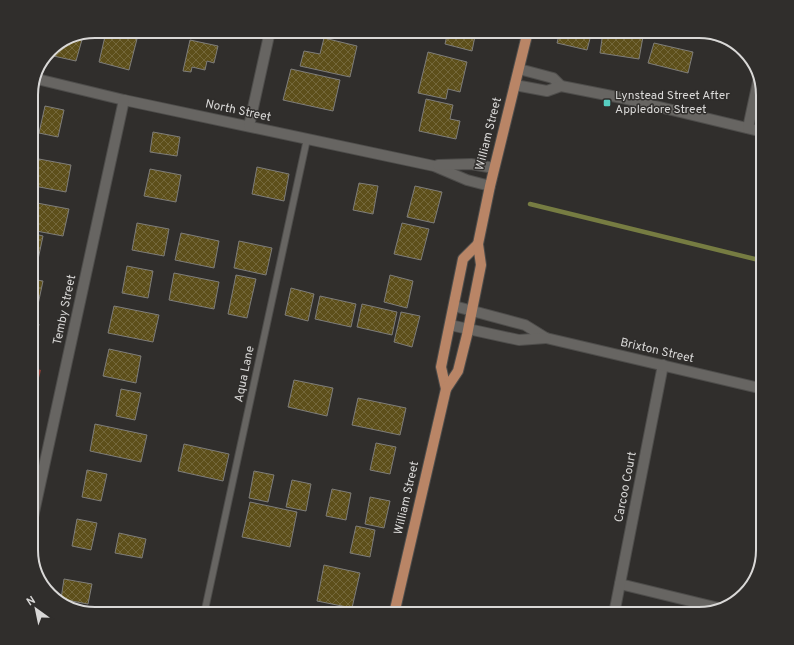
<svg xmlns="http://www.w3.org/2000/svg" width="794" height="645" font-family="Overpass,sans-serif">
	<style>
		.park { fill: url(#park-dots) }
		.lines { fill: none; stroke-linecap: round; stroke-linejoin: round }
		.stream { stroke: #767c42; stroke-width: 4.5 }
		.building { fill: url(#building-cross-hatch); stroke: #7e7d7a }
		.service-casing { stroke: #4e4d4b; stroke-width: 8 }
		.minor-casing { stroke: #4e4d4b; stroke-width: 12 }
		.secondary-casing { stroke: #4e4d4b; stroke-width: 12 }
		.primary-casing { stroke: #4e4d4b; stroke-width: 12 }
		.service { stroke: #676562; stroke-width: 6 }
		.minor { stroke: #676562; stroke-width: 10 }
		.secondary { stroke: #676562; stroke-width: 10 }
		.primary { stroke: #b98566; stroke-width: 10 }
		.poi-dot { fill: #57cec1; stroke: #302e2c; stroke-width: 1.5 }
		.labels { text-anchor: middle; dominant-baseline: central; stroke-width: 3; stroke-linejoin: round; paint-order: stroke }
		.poi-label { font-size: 12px; fill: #d9d8d7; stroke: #302e2c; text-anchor: start }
		.street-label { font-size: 12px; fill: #d9d8d7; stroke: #302e2c }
		.rim { fill: none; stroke: #d9d8d7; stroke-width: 2 }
	</style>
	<defs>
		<pattern id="park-dots" width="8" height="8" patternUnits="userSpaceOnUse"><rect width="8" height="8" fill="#8d3a33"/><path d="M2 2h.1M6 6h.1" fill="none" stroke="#9c5650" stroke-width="1.8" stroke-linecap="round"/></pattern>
		<pattern id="building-cross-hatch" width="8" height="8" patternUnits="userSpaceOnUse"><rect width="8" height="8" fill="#5d4f1a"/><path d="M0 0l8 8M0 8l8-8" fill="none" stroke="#74683b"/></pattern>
	</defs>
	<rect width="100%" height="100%" fill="#302e2c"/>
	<polygon class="park" points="31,367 41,370 31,409"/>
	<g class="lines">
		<polyline class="stream" points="530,204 763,261"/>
	</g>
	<g class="building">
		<polygon points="448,31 476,31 472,51 445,44"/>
		<polygon points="560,31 592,31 587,50 557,43"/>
		<polygon points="633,31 644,31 639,59 600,53 603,32 632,36"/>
		<polygon points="698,31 738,46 737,49 697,34"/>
		<polygon points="106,32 137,39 129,70 99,62"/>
		<polygon points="83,36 76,61 49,55 53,47"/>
		<polygon points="324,38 357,46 350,77 300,66 304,51 320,54"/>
		<polygon points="190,40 218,46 214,63 207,61 205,70 192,67 191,72 183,71"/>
		<polygon points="654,43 693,52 688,73 648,63"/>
		<polygon points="428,52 467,62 460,92 448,89 446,99 418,93"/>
		<polygon points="291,69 340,80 333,111 283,100"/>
		<polygon points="426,99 453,105 450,119 460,121 456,139 419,131"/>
		<polygon points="45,106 64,110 58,137 39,133"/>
		<polygon points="153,132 180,137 177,156 150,152"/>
		<polygon points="39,159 71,165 66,192 34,186"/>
		<polygon points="257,167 289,174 284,201 252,194"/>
		<polygon points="150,169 181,175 176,202 144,196"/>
		<polygon points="359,183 378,186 373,214 353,210"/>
		<polygon points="415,186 442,192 434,223 407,217"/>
		<polygon points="31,200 35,201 31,218"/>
		<polygon points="37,203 69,209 63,236 31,230"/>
		<polygon points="137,223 169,229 164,256 132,250"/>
		<polygon points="402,223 429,229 421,260 394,254"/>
		<polygon points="31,233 43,236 36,269 31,268"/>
		<polygon points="181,233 219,241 214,268 175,260"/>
		<polygon points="239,241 272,248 266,275 234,268"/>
		<polygon points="127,266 153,271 148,298 122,293"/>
		<polygon points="174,273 219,282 214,309 169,300"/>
		<polygon points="236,275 256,279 247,318 228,314"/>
		<polygon points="390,275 413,281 407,308 384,302"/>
		<polygon points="31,279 43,281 36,314 31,313"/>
		<polygon points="291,288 314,294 308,321 285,315"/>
		<polygon points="320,296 356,304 351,327 315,319"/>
		<polygon points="362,304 397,312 392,335 357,327"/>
		<polygon points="114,306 159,315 153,342 108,333"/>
		<polygon points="401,312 420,316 412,347 394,342"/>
		<polygon points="31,322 39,324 34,350 31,350"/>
		<polygon points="109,349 141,356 136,383 103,376"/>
		<polygon points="294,380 333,388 327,416 288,407"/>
		<polygon points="121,389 141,393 135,420 116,416"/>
		<polygon points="358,398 406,408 400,435 352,425"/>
		<polygon points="95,424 147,435 141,462 90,451"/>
		<polygon points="376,443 396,447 390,474 370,470"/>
		<polygon points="184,444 229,454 223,481 178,471"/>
		<polygon points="87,470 107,474 101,501 82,497"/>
		<polygon points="254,471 274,475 268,502 249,498"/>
		<polygon points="292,480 311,484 306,511 286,507"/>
		<polygon points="332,489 351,493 346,520 326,516"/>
		<polygon points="370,497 390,501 384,528 365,524"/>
		<polygon points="250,502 297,512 290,547 242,537"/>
		<polygon points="77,519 97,523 91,550 72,546"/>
		<polygon points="356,526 375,530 370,557 350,553"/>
		<polygon points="119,533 146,539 142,558 115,553"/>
		<polygon points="324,565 360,573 352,608 317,601"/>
		<polygon points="64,579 92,584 88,604 61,599"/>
		<polygon points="318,608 348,614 316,614"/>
	</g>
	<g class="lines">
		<defs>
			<polyline id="service" points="204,614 307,139"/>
			<g id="minor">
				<polyline points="519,69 553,78 561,86"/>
				<polyline points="37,79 124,100 434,166 467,180 490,186"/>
				<polyline points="515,85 547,91 561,86 622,98 763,132"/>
				<polyline points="249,126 270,31"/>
				<polyline points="748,128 759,77"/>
				<polyline points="438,165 471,164 494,168"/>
				<polyline points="31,526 124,100"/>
				<polyline points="620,584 723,609"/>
				<polyline points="614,614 663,365"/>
			</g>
			<g id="secondary">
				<polyline points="454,306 525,325 546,338 763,389"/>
				<polyline points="450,325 519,340 546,338"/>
			</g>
			<g id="primary">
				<polyline points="446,389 441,367 463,259 478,244"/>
				<polyline points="394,614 446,389 458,371 467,335 481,265 478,244 490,186 528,31"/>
			</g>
		</defs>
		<use href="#service" class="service-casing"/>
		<use href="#minor" class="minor-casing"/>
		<use href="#secondary" class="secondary-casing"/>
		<use href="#primary" class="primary-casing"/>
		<use href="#service" class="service"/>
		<use href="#minor" class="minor"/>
		<use href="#secondary" class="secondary"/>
		<use href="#primary" class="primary"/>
	</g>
	<rect class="poi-dot" x="603" y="99" width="8" height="8" rx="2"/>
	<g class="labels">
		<g class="poi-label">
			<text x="615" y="96">Lynstead Street After<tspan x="615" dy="14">Appledore Street</tspan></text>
		</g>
		<g class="street-label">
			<text transform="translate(238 111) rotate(12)">North Street</text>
			<text transform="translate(489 134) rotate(-76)">William Street</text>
			<text transform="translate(65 310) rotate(-78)">Temby Street</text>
			<text transform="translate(657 351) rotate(13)">Brixton Street</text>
			<text transform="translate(245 374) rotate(-78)">Aqua Lane</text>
			<text transform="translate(626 487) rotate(-79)">Carcoo Court</text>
			<text transform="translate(407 498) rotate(-77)">William Street</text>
		</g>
	</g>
	<path d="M0 0H794V645H0ZM95 38H699A57 57 0 0 1 756 95V550A57 57 0 0 1 699 607H95A57 57 0 0 1 38 550V95A57 57 0 0 1 95 38Z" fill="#302e2c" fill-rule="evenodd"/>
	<path class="rim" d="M95 38H699A57 57 0 0 1 756 95V550A57 57 0 0 1 699 607H95A57 57 0 0 1 38 550V95A57 57 0 0 1 95 38Z"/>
	<g transform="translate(36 609) rotate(327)" stroke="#302e2c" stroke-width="3" paint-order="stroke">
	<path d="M0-3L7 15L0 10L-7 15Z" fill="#d9d8d7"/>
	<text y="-6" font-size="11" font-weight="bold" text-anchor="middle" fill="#d9d8d7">N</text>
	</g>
</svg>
